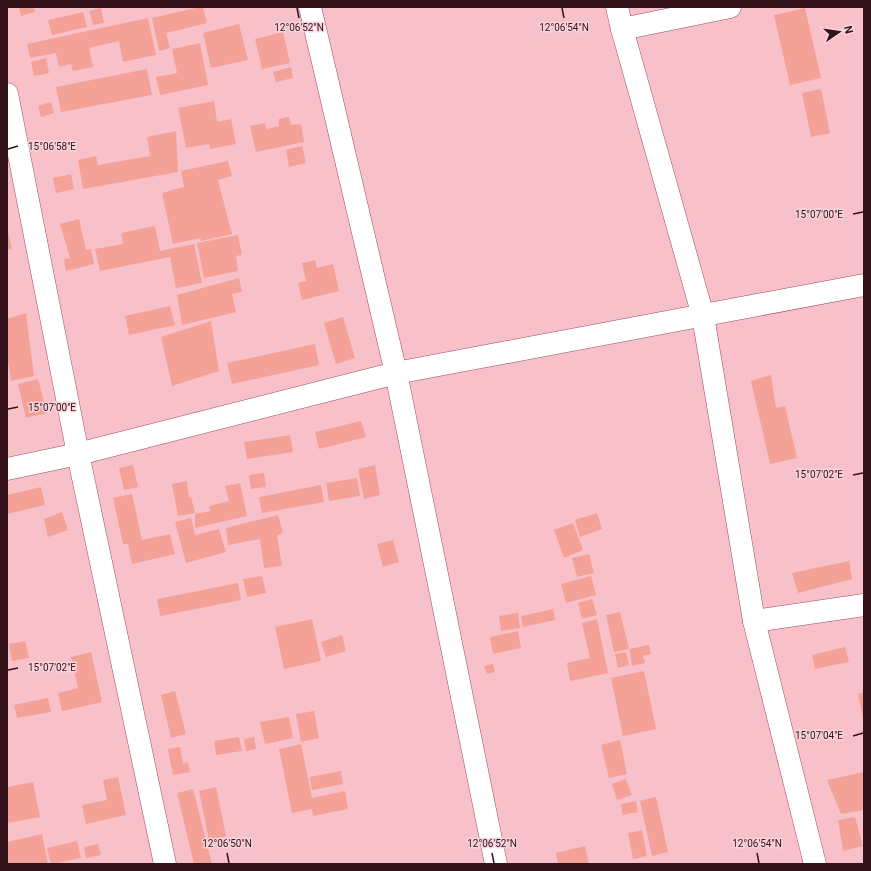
<svg xmlns="http://www.w3.org/2000/svg" width="871" height="871" font-family="Roboto,sans-serif">
	<style>
		.building { fill: #f4a197 }
		.lines { fill: none; stroke-linecap: round; stroke-linejoin: round }
		.minor-casing { stroke: #9b4c5e; stroke-width: 23 }
		.minor { stroke: #fff; stroke-width: 22 }
		.ticks { fill: none; stroke: #33121a; stroke-width: 1.5 }
		.ticks-label { font-size: 10px; text-anchor: middle; fill: #33121a; stroke: #f9d3da; stroke-width: 3; stroke-linejoin: round; paint-order: stroke }
	</style>
	<rect width="100%" height="100%" fill="#f8c1ca"/>
	<g class="building">
		<polygon points="19,7 34,7 35,12 21,16"/>
		<polygon points="200,7 203,7 207,23 166,33 170,48 159,51 152,18"/>
		<polygon points="101,8 104,23 93,25 89,11"/>
		<polygon points="805,8 821,78 790,85 774,15"/>
		<polygon points="83,12 87,27 52,35 48,20"/>
		<polygon points="148,18 156,55 123,62 119,41 89,48 93,67 73,71 71,64 59,67 56,53 30,58 27,44"/>
		<polygon points="239,24 248,60 211,68 203,33"/>
		<polygon points="283,32 290,63 262,69 255,39"/>
		<polygon points="200,43 208,85 160,95 156,77 177,73 172,49"/>
		<polygon points="46,58 49,73 34,76 31,62"/>
		<polygon points="291,67 293,78 276,82 273,72"/>
		<polygon points="147,69 152,95 61,112 56,87"/>
		<polygon points="821,89 830,133 811,137 802,93"/>
		<polygon points="214,101 217,122 231,119 236,144 210,149 209,144 186,148 178,108"/>
		<polygon points="51,102 54,113 41,117 38,106"/>
		<polygon points="289,117 291,125 301,124 304,142 256,152 250,126 265,123 266,129 279,126 279,119"/>
		<polygon points="176,131 178,172 83,189 78,160 96,156 98,165 150,156 147,137"/>
		<polygon points="302,146 306,163 289,167 286,150"/>
		<polygon points="228,161 232,176 218,180 232,234 201,241 200,238 173,244 162,193 184,187 181,171"/>
		<polygon points="71,174 74,189 56,193 53,178"/>
		<polygon points="79,219 86,250 91,249 94,264 66,271 64,259 70,258 60,224"/>
		<polygon points="155,226 160,251 194,244 202,283 176,288 170,257 100,271 95,249 123,244 121,233"/>
		<polygon points="7,228 12,249 7,250"/>
		<polygon points="238,235 242,255 236,256 238,271 204,278 197,243"/>
		<polygon points="315,260 317,268 333,264 339,291 302,300 298,283 306,281 302,263"/>
		<polygon points="239,278 242,292 232,294 236,312 182,325 177,295"/>
		<polygon points="170,306 175,325 129,335 125,316"/>
		<polygon points="26,313 34,376 11,381 7,355 7,319"/>
		<polygon points="343,317 355,358 336,364 324,323"/>
		<polygon points="211,321 219,371 172,386 161,337"/>
		<polygon points="315,344 319,365 232,384 227,363"/>
		<polygon points="771,375 776,408 785,406 797,458 770,464 751,381"/>
		<polygon points="38,379 47,413 26,418 18,384"/>
		<polygon points="361,421 366,437 319,449 315,432"/>
		<polygon points="290,435 293,452 247,459 244,442"/>
		<polygon points="133,465 138,487 124,490 119,468"/>
		<polygon points="375,465 380,495 364,499 358,469"/>
		<polygon points="264,473 266,487 251,489 249,475"/>
		<polygon points="357,478 360,496 329,501 326,483"/>
		<polygon points="187,481 189,497 191,497 195,513 178,516 172,484"/>
		<polygon points="240,483 247,516 195,528 195,514 210,511 209,506 229,501 225,486"/>
		<polygon points="321,485 324,502 262,513 259,497"/>
		<polygon points="41,487 45,505 7,514 7,495"/>
		<polygon points="132,494 142,540 170,534 175,554 132,564 128,544 123,544 113,498"/>
		<polygon points="62,512 68,530 48,537 44,519"/>
		<polygon points="597,513 602,529 580,537 575,520"/>
		<polygon points="278,515 283,532 277,536 282,566 264,568 260,539 228,545 226,528"/>
		<polygon points="191,518 195,535 219,529 226,552 186,563 175,522"/>
		<polygon points="573,523 583,550 564,558 554,530"/>
		<polygon points="393,540 399,562 383,567 377,544"/>
		<polygon points="589,554 594,573 577,577 572,558"/>
		<polygon points="849,561 852,579 798,593 792,573"/>
		<polygon points="262,576 266,593 247,597 243,579"/>
		<polygon points="591,576 596,595 566,603 561,584"/>
		<polygon points="238,583 241,600 160,616 157,599"/>
		<polygon points="592,599 597,615 582,619 578,603"/>
		<polygon points="553,609 555,620 523,627 521,616"/>
		<polygon points="620,612 629,649 614,652 606,615"/>
		<polygon points="518,613 520,628 501,631 499,616"/>
		<polygon points="312,619 321,661 284,669 275,627"/>
		<polygon points="597,619 608,673 570,681 567,663 590,658 582,623"/>
		<polygon points="518,631 521,648 493,654 490,637"/>
		<polygon points="342,635 346,651 326,657 321,642"/>
		<polygon points="25,641 29,658 12,661 9,644"/>
		<polygon points="649,645 651,654 643,656 645,663 632,666 629,649"/>
		<polygon points="845,647 849,662 815,669 812,655"/>
		<polygon points="91,652 102,702 62,711 58,693 78,688 71,657"/>
		<polygon points="626,652 629,665 618,668 615,654"/>
		<polygon points="493,664 495,672 487,674 484,666"/>
		<polygon points="644,671 656,729 623,736 611,678"/>
		<polygon points="175,691 186,734 171,738 161,695"/>
		<polygon points="864,692 864,718 863,718 858,694"/>
		<polygon points="48,698 51,712 17,718 14,705"/>
		<polygon points="314,711 319,738 301,742 296,714"/>
		<polygon points="289,717 293,738 265,744 260,722"/>
		<polygon points="239,737 242,751 216,755 214,741"/>
		<polygon points="254,737 256,749 246,751 244,739"/>
		<polygon points="620,740 627,774 609,778 601,745"/>
		<polygon points="301,744 312,798 345,791 348,809 313,816 312,809 292,813 279,749"/>
		<polygon points="180,747 183,764 188,762 190,772 173,775 168,749"/>
		<polygon points="341,771 343,784 312,790 310,777"/>
		<polygon points="864,772 864,810 841,814 827,780"/>
		<polygon points="118,777 126,815 86,824 82,805 107,800 103,780"/>
		<polygon points="626,779 632,795 617,800 612,784"/>
		<polygon points="33,782 40,817 7,823 7,787"/>
		<polygon points="216,787 226,836 209,840 199,791"/>
		<polygon points="193,789 212,864 194,864 177,793"/>
		<polygon points="656,797 668,852 652,856 640,801"/>
		<polygon points="636,801 638,812 623,815 621,804"/>
		<polygon points="855,817 863,846 843,851 838,820"/>
		<polygon points="642,830 647,856 633,859 628,833"/>
		<polygon points="42,834 48,864 7,864 7,842"/>
		<polygon points="77,841 81,858 51,864 47,848"/>
		<polygon points="98,844 101,855 86,858 84,847"/>
		<polygon points="585,846 589,864 558,864 556,853"/>
	</g>
	<g class="lines">
		<defs>
			<g id="minor">
				<polyline points="310,7 396,373 496,864"/>
				<polyline points="617,7 622,29 703,316 754,621 815,864"/>
				<polyline points="622,29 730,7"/>
				<polyline points="7,94 78,454 165,864"/>
				<polyline points="7,469 78,454 396,373 864,285"/>
				<polyline points="754,621 864,605"/>
			</g>
		</defs>
		<use href="#minor" class="minor-casing"/>
		<use href="#minor" class="minor"/>
	</g>
	<path class="ticks" d="M297 8 299 18M562 8 564 18M8 149 18 146M853 214 863 212M8 409 18 407M853 475 863 473M8 670 18 668M853 736 863 733M227 853 229 863M492 853 494 863M757 853 759 863"/>
	<g class="ticks-label">
		<text x="299" y="31">12°06'52"N</text>
		<text x="564" y="31">12°06'54"N</text>
		<text x="52" y="150">15°06'58"E</text>
		<text x="819" y="218">15°07'00"E</text>
		<text x="52" y="411">15°07'00"E</text>
		<text x="819" y="478">15°07'02"E</text>
		<text x="52" y="671">15°07'02"E</text>
		<text x="819" y="739">15°07'04"E</text>
		<text x="227" y="847">12°06'50"N</text>
		<text x="492" y="847">12°06'52"N</text>
		<text x="757" y="847">12°06'54"N</text>
	</g>
	<rect width="871" height="871" fill="none" stroke="#33121a" stroke-width="16"/>
	<g transform="translate(839 32) rotate(77)" stroke="#f9d3da" stroke-width="3" paint-order="stroke">
	<path d="M0-3L7 15L0 10L-7 15Z" fill="#33121a"/>
	<text y="-6" font-size="11" font-weight="bold" text-anchor="middle" fill="#33121a">N</text>
	</g>
</svg>
